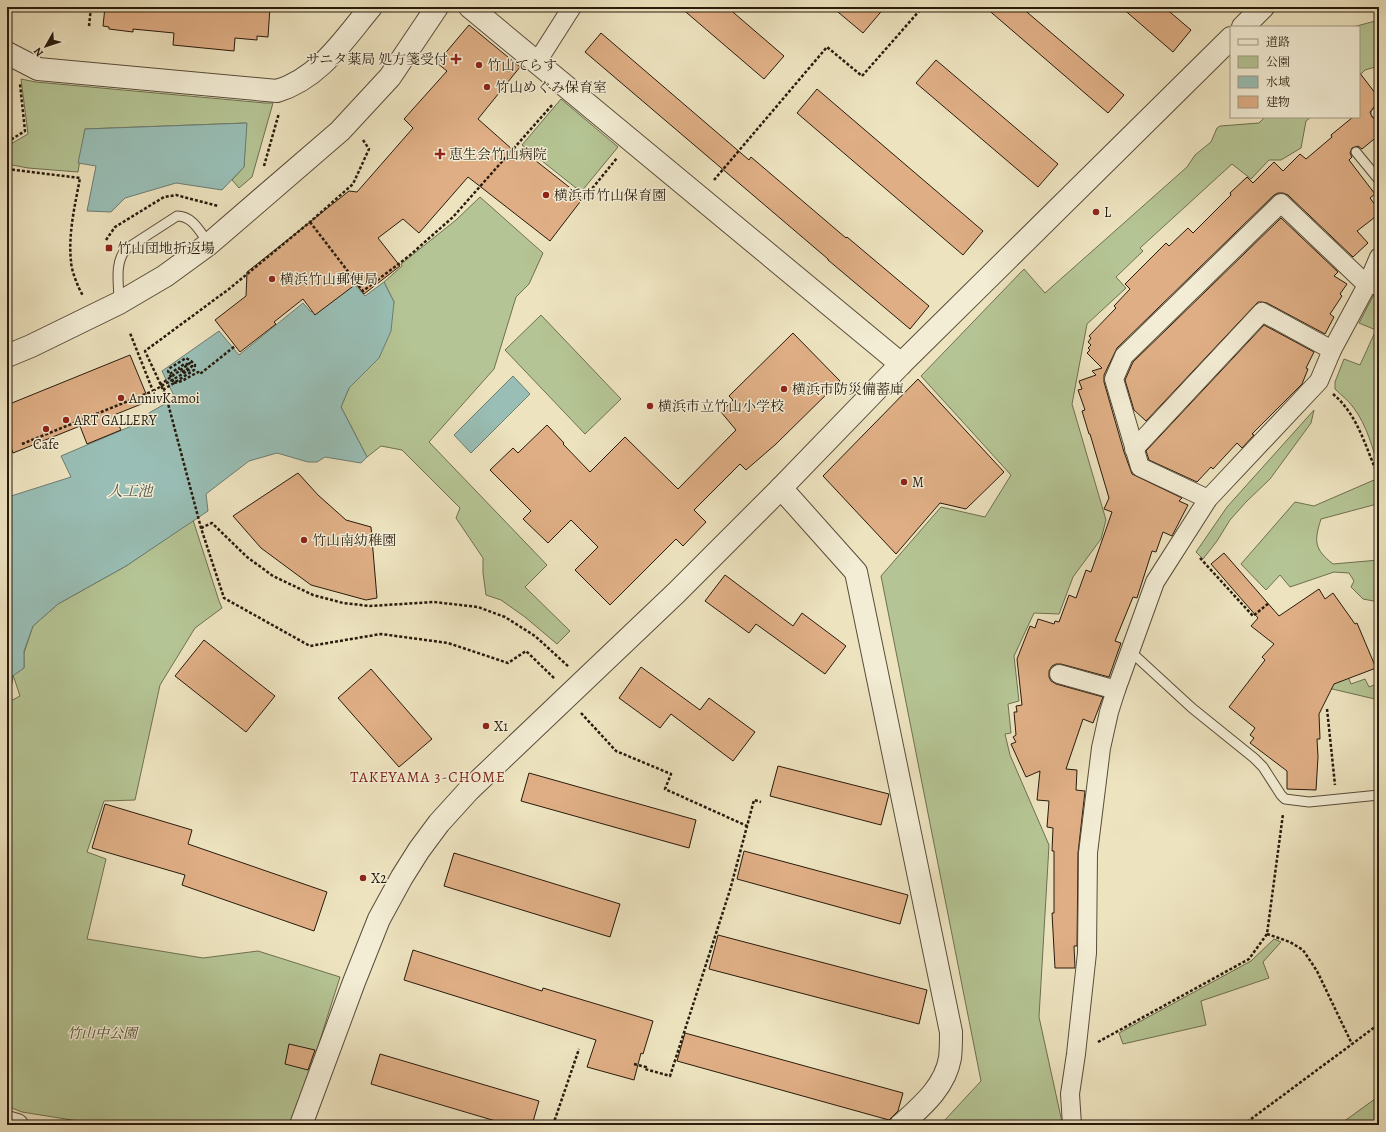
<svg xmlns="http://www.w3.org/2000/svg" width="1386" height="1132" font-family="Alegreya,'Noto Serif JP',serif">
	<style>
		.green { fill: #b5c494; stroke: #6e7050 }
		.water { fill: #99beb5; stroke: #6c7d72 }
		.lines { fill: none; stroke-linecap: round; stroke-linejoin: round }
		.stream { stroke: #6c7d72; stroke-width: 7 }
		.building { fill: #dfae85; stroke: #281b0d }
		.service-casing { stroke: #594d3a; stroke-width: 11 }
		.minor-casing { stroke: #594d3a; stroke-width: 20 }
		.tertiary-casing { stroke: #594d3a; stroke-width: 24 }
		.path { stroke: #281b0d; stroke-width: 2.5; stroke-dasharray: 3 2; stroke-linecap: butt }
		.service { stroke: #f3edd5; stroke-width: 9 }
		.minor { stroke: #f3edd5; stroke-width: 18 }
		.tertiary { stroke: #f3edd5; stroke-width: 22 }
		.path-bridge { stroke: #281b0d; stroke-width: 2.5; stroke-dasharray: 3 2; stroke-linecap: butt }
		.poi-dot { fill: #8f2418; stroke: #f3edd5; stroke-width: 1.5 }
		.labels { text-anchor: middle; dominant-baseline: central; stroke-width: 3; stroke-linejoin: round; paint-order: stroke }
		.poi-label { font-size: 14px; fill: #281b0d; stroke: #f3edd5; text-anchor: start }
		.park-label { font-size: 14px; font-style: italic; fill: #524e36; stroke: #f3edd5 }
		.water-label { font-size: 15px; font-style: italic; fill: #505448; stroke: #f3edd5 }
		.neighbourhood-label { font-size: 15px; letter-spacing: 1px; fill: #7a1f14; stroke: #f3edd5 }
	</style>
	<rect width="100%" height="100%" fill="#ede3bf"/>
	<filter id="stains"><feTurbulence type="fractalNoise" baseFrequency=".005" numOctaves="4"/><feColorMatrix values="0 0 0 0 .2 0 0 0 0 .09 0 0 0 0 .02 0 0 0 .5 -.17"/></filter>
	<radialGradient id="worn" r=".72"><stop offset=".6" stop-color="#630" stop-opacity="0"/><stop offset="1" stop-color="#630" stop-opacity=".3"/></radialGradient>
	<g class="green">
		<polygon points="1379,20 1379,66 1365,70 1359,76 1359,27 1353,27"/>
		<polygon points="21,79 36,82 265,103 273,103 252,177 239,188 232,180 244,167 246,123 85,129 78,172 28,168 7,164 7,143 9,145 28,134"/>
		<polygon points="561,99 618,147 581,192 522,145"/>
		<polygon points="1265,117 1311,117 1306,121 1301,148 1281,160 1269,160 1251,179 1232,164 1140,248 1143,251 1116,277 1126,288 1087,324 1072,404 1106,520 1101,539 1073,577 1059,614 1034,613 1014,656 1019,701 1008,704 1011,733 1005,734 1010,755 1049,845 1039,1017 1062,1122 1058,1125 925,1125 930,1121 944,1121 981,1081 881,576 941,507 985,517 1011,475 921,376 1024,269 1045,293 1187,167 1195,155 1211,142 1217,128 1220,126 1259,123"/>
		<polygon points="480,197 543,253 529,284 516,297 494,369 429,442 547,565 525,587 570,631 557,644 525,617 501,600 486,595 483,573 483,558 456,518 460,508 402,450 381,446 367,457 341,407 349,388 379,358 394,302 384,282 402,266 401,264 456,220"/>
		<path d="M1379 290V470C1373 449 1367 425 1353 407 1348 400 1341 395 1335 389V382L1344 359 1360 365 1376 330 1359 323 1373 296Z"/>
		<polygon points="541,315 621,399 585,434 505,350"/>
		<polygon points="1314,410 1311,423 1270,479 1246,502 1230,520 1217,541 1203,559 1196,552 1227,507"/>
		<path d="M1374 480 1377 494V504L1321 519C1314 541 1314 549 1333 564L1379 560V602L1363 599 1351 587 1354 581 1349 573 1334 572 1290 587 1280 575 1266 590 1241 564 1295 502 1314 506Z"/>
		<polygon points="193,520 219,601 222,608 195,628 160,685 135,800 104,801 87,852 106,859 87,939 203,958 258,951 340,977 293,1125 103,1125 22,1112 7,1106 7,703 20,696 13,675 24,668 24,653 33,626 58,604 126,566"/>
		<polygon points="1344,666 1351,684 1365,679 1369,687 1379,683 1379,700 1328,688"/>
		<polygon points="1274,939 1281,942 1263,962 1269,978 1201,1001 1206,1025 1123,1044 1119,1033 1251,961"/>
		<polygon points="1379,1096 1379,1124 1376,1125 1339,1125"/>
	</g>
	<g class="water">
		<polygon points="247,123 244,167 222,190 176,183 125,198 111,212 87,211 96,166 78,163 85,129"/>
		<polygon points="352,282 365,296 384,282 394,302 391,331 379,358 349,388 341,407 367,457 361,463 325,457 317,462 308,462 277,453 249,461 206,494 208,511 126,566 58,604 33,626 24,651 24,668 10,678 7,669 7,495 8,497 71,477 61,456 148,419 149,413 175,398 162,371 219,331 239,355 303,303 311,312"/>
		<polygon points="513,376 530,394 471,453 454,435"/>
	</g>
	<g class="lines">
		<polyline class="stream" points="7,693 10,678"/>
	</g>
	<g class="building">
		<polygon points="105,7 270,7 268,37 257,36 257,40 235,38 234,51 173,45 174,33 133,29 133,32 109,29 109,27 103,26"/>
		<polygon points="680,7 727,7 784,56 764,79"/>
		<polygon points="832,7 885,7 863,33"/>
		<polygon points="985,7 1021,7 1124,95 1108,113"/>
		<polygon points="1121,7 1164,7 1191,30 1173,52"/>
		<polygon points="469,25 520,67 478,119 522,158 526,153 583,198 550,241 468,177 419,233 403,219 378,238 400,266 364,294 356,284 315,315 303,299 274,322 276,324 240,352 215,320 246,296 247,272 349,191 357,192 413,128 404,119 447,71 437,63"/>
		<polygon points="601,33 749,160 751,157 846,238 847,237 929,306 910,329 828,260 828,259 585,52"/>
		<polygon points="936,60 1058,164 1038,187 916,83"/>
		<polygon points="1359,72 1379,98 1379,108 1374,107 1370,112 1372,117 1379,122 1379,135 1362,149 1358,146 1352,148 1350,153 1352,157 1349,160 1375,194 1370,198 1379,210 1379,214 1357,231 1368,243 1353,257 1288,195 1283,193 1278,193 1274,195 1117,348 1104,375 1104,382 1124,452 1132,474 1182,498 1179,501 1188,505 1172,536 1163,532 1156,552 1152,551 1137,598 1133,597 1115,641 1121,643 1109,677 1061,664 1056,664 1052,666 1049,671 1049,677 1051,681 1056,684 1103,697 1093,723 1083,719 1066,769 1077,770 1076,790 1085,791 1078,853 1077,946 1074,946 1075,968 1055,968 1052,913 1054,913 1054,851 1052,851 1053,828 1047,827 1049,801 1037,800 1040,771 1026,777 1011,744 1016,742 1013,737 1016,735 1014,712 1017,712 1016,706 1022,705 1017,659 1030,626 1035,628 1038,619 1054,624 1055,621 1059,622 1069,595 1076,598 1086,570 1091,572 1112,512 1104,509 1109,498 1090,434 1089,434 1082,411 1085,410 1078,390 1082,389 1079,381 1096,375 1092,371 1102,368 1087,353 1090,350 1088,348 1091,345 1088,342 1091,338 1089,336 1116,308 1114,306 1130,289 1125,284 1166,243 1169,246 1188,228 1193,233 1231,195 1230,193 1247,177 1253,183 1274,162 1283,171 1300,154 1306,159 1332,137 1331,135 1353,117 1359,117"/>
		<polygon points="817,89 983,231 963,255 797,113"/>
		<polygon points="1281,218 1338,272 1334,276 1347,284 1340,294 1342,296 1330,314 1334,317 1325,334 1267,303 1262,302 1258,302 1146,421 1134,410 1125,380 1133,362"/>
		<polygon points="1264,325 1314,352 1306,368 1308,369 1302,384 1252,434 1254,435 1242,448 1237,443 1213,469 1211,467 1197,482 1149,460 1146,451"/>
		<polygon points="793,333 840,381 776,444 746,470 740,464 694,510 706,522 683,546 676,539 610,605 575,570 598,547 571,520 548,543 523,519 531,511 490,470 513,448 518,453 547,425 564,443 563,444 590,472 625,437 678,489 736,430 721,412 733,400 729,396"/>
		<polygon points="130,355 149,401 114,415 121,430 87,444 80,426 13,453 7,437 7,405"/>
		<polygon points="918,379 1004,472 966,509 940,503 896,554 823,476"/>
		<polygon points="298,473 318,495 346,520 371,527 377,598 366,600 311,585 261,548 233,516"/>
		<polygon points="1224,553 1279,616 1319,589 1325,599 1333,593 1355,624 1357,623 1376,668 1334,684 1319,714 1320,739 1317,739 1318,757 1316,790 1287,789 1287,771 1250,743 1254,738 1250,735 1255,728 1229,707 1265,660 1262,657 1274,644 1251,626 1258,618 1211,564"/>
		<polygon points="725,575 793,626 802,613 846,646 825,674 756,624 749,633 705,601"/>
		<polygon points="204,640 275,696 246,732 175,676"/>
		<polygon points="641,667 700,710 709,698 755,732 733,761 671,714 660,728 619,698"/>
		<polygon points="371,669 432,739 399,767 338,698"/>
		<polygon points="778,766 889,794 881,825 770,796"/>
		<polygon points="529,773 696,820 689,848 521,801"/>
		<polygon points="105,804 192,830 188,844 327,892 314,931 182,885 185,875 92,848"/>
		<polygon points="744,851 908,895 900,924 737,879"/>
		<polygon points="454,853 620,904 610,937 444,886"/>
		<polygon points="718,935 927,990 919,1024 709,969"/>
		<polygon points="413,950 542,991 543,988 653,1021 643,1054 641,1053 634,1080 587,1067 596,1040 404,980"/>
		<polygon points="685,1033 903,1093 898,1111 889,1120 677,1061"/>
		<polygon points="289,1044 315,1050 308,1070 285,1064"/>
		<polygon points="380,1054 539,1101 532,1125 509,1125 371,1084"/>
	</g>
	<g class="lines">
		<defs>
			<g id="service">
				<polyline points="1376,113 1379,116"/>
				<polyline points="1356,152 1379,180"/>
				<path d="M119 302C119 284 114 263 126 249L177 216C193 216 200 232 209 244"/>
				<polyline points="1130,651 1192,708 1254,758 1263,767 1281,795 1285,799 1309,802 1379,795"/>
			</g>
			<g id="minor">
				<polyline points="537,62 572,7"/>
				<polyline points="1134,449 1262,312 1332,350"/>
				<polyline points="1208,499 1140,467 1114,379 1124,356 1281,203 1367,285 1377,285"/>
				<polyline points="1059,674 1116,690"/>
				<polyline points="1072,1125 1070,1094 1076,1054 1087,953 1088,853 1101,748 1109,712 1116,690 1155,582 1208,499 1319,381 1332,350 1367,285 1379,257"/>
			</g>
			<g id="tertiary">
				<polyline points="470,7 901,364"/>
				<polyline points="1243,27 1263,7"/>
				<path d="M7 53 38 69 277 91C320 78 344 39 371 7"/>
				<polyline points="7,356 31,346 119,303 165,276 209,244 340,131 390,77 437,7"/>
				<path d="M781 488 856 572 951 1032C951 1041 951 1050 950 1058 945 1087 922 1106 901 1125"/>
				<polyline points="7,1122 17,1125"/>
				<polyline points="301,1125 354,982 379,919 402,877 419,850 439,823 469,790 676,593 781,488 901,364 1231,38"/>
			</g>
		</defs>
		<use href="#service" class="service-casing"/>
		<use href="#minor" class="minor-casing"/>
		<use href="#tertiary" class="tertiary-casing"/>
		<g class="path">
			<polyline points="89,26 91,7"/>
			<polyline points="363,140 369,149 353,184 310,222 229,289 145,351 166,396 201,528 224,598 310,646 381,634 448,643 508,663 526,651 555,679"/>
			<polyline points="7,142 25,131 20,84"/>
			<polyline points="264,166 279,113"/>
			<path d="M7 169 80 178C75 205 68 234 71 261 71 270 78 287 83 296"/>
			<polyline points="714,180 827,47 862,76 921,9 919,7"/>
			<polyline points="586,196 617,158"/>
			<polyline points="310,222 363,291 409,256 453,217 553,104"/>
			<polyline points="106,240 115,227 164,197 176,195 218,206"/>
			<polyline points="170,374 178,368"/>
			<polyline points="160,385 190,363 192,366 189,370 181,372"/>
			<polyline points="163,390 194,370 195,365 191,361 186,358 170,368 168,371 174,383"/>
			<path d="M1333 394C1357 414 1365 445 1377 473"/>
			<polyline points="22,444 153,391 130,333"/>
			<polyline points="201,528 212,523 247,557 273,576 313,595 343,603 370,606 434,602 478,607 505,617 535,636 569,667"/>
			<polyline points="1200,558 1253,616 1269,603"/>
			<polyline points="1327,709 1335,785"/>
			<polyline points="581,713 616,751 671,774 665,789 747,826"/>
			<polyline points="1267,934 1290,942 1303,950 1317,971 1352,1044"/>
			<polyline points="1098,1042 1249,959 1267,934 1283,814"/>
			<polyline points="634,1064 646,1067 645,1069 670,1076 730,890 754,800 761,802"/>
			<polyline points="553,1125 579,1049"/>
			<polyline points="1243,1125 1379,1024"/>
		</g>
		<use href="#service" class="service"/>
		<use href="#minor" class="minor"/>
		<use href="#tertiary" class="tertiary"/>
		<g class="path-bridge">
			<polyline points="174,383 182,381 198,372 200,374 235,346"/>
			<polyline points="153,391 186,372 188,367 187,364 184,364 179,368 181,372"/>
		</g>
	</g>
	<g class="poi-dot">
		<path d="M454 53h4v4h4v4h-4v4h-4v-4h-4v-4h4z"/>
		<circle cx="479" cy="65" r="4"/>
		<circle cx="487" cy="87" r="4"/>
		<path d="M438 148h4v4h4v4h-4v4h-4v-4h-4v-4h4z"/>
		<circle cx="546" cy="195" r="4"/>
		<circle cx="1096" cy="212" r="4"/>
		<rect x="105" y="244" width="8" height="8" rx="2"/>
		<circle cx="272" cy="279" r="4"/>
		<circle cx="784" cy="389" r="4"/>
		<circle cx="121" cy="398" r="4"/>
		<circle cx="650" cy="406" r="4"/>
		<circle cx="66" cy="420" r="4"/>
		<circle cx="46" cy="429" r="4"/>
		<circle cx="904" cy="482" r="4"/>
		<circle cx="304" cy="540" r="4"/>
		<circle cx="486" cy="726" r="4"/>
		<circle cx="363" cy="878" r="4"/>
	</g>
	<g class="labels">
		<g class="poi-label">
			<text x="448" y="59" text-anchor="end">サニタ薬局 処方箋受付</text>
			<text x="487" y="65">竹山てらす</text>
			<text x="495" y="87">竹山めぐみ保育室</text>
			<text x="449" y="154">恵生会竹山病院</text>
			<text x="554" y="195">横浜市竹山保育園</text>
			<text x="1104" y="212">L</text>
			<text x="117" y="248">竹山団地折返場</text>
			<text x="280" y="279">横浜竹山郵便局</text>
			<text x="792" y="389">横浜市防災備蓄庫</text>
			<text x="129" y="398">AnnivKamoi</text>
			<text x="658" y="406">横浜市立竹山小学校</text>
			<text x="74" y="420">ART GALLERY</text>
			<text x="46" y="444" text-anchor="middle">Cafe</text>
			<text x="912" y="482">M</text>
			<text x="312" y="540">竹山南幼稚園</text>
			<text x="494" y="726">X1</text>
			<text x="371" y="878">X2</text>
		</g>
		<g class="park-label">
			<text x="102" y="1033">竹山中公園</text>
		</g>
		<g class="water-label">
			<text x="130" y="491">人工池</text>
		</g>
		<g class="neighbourhood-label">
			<text x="428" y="777">TAKEYAMA 3-CHOME</text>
		</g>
	</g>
	<rect width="1386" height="1132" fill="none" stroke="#ede3bf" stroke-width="24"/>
	<rect x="8" y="8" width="1370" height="1116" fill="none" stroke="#281b0d" stroke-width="2"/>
	<rect x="12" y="12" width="1362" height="1108" fill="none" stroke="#281b0d"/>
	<rect x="1230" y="26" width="130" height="92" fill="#f3edd5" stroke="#a29985"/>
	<rect x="1238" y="39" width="20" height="6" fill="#f3edd5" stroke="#a29985"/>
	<text x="1266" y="46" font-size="12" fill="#281b0d">道路</text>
	<rect x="1238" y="56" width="20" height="12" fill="#b5c494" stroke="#a29985"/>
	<text x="1266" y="66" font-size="12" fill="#281b0d">公園</text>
	<rect x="1238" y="76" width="20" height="12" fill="#99beb5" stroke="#a29985"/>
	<text x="1266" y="86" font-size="12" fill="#281b0d">水域</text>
	<rect x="1238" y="96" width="20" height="12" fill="#dfae85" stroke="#a29985"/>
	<text x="1266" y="106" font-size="12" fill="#281b0d">建物</text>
	<g transform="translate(46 46) rotate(231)" stroke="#f3edd5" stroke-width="3" paint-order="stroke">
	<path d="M0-3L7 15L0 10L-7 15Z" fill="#281b0d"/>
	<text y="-6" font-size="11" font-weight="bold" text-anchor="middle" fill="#281b0d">N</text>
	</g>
	<rect width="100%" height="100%" filter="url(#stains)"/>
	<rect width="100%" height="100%" fill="url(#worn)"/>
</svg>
